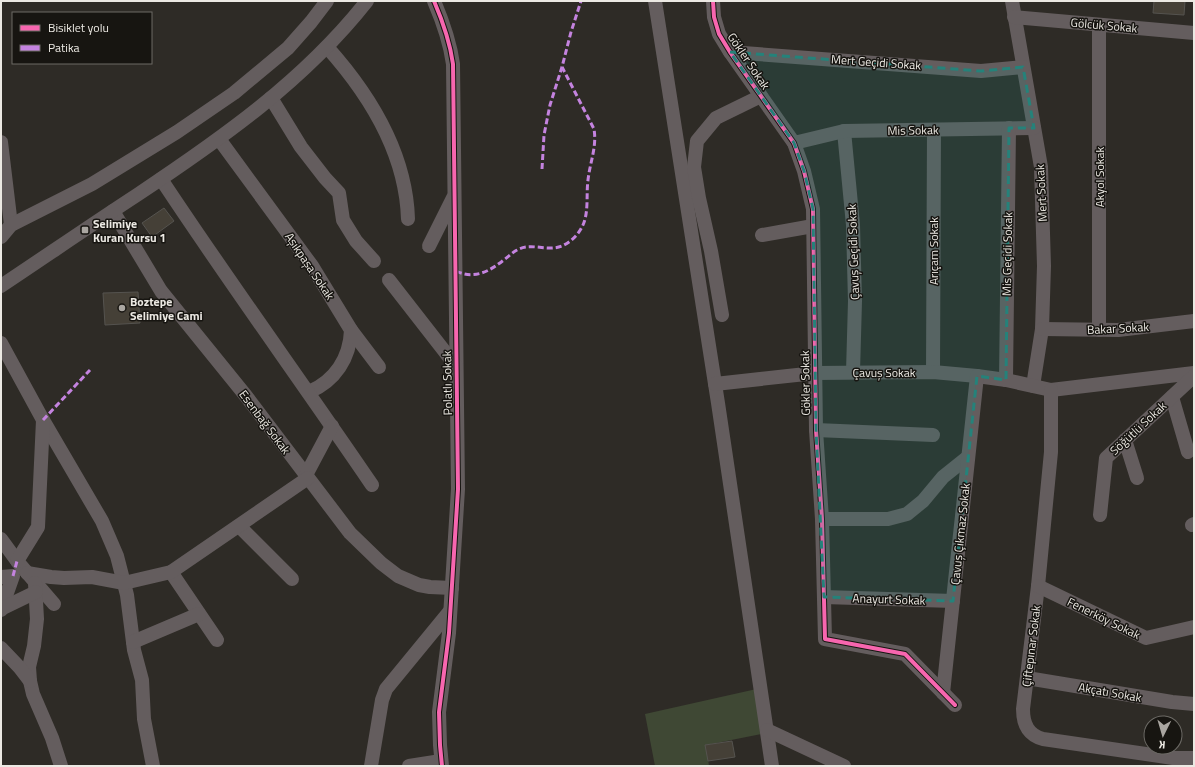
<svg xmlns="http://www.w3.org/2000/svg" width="1195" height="767" font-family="'Titillium Web',sans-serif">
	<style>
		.green { fill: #3f4834 }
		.building { fill: #454037; stroke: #55534f }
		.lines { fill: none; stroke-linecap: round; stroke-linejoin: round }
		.minor { stroke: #645d5e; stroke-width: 14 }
		.quiet { stroke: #c483df; stroke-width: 3; stroke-dasharray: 6 3; stroke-linecap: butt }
		.cycleway-casing { stroke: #171511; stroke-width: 6 }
		.cycleway { stroke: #f766af; stroke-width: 4 }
		.marked { fill: #25827a; fill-opacity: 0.2; stroke: #25827a; stroke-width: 3; stroke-dasharray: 8 5; stroke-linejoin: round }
		.poi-dot { fill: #aaa6a1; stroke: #171511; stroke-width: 1.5 }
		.labels { text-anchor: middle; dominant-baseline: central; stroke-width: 3; stroke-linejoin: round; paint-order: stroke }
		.street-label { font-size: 12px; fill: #ece9e3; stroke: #171511 }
		.poi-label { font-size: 12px; font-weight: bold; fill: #ece9e3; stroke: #171511; text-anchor: start }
	</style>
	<rect width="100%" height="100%" fill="#2e2b26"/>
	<polygon class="green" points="761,688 767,733 706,745 709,766 655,766 645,714"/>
	<g class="building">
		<polygon points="1154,1 1185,1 1184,15 1153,13"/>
		<polygon points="164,208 174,221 152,237 142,223"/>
		<polygon points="138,292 140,323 105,325 103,293"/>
		<polygon points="732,741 735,757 708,761 705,745"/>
	</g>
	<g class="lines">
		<g class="minor">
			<path d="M434 1C443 22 450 42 453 64L458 489 449 633 439 712 440 745 442 766"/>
			<polyline points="655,1 718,403 772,766"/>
			<polyline points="713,1 714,17 719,34 730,52 794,143 804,171 813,209 816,430 822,519 825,639 905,654 955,705"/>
			<polyline points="1012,1 1041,167 1044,266 1042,329 1033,386"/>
			<polyline points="1014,17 1194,33"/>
			<polyline points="1099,25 1099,330"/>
			<path d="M327 47C370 95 406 153 408 219"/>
			<polyline points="730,52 981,71 1023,67"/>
			<polyline points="271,98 301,147 325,178 339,193 343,220 356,241 374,261"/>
			<polyline points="844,131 853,225 855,301 853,372"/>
			<path d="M219 139 312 266 351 330C350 358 335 381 309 392"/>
			<polyline points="1,142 11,225"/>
			<polyline points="794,143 844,131 1034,128"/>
			<path d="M161 179C229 282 302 382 372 485"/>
			<polyline points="113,211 161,291 246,396 350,533 381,563 398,576 419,585 430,587 452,588"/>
			<polyline points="762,235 813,226"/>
			<polyline points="1,237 11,225 92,184 177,132 234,93 288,48 311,22 327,1"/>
			<polyline points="429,246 453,198"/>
			<polyline points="389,280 456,366"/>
			<path d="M1 286C46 256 91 225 137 195 221 139 304 81 367 1"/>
			<polyline points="722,315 711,251 699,198 694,167 697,141 716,118 761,96"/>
			<polyline points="1042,329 1118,330 1194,321"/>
			<polyline points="351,330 379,367"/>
			<polyline points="1,343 43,420 102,521 117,556 127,595 134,650 142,680 144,719 153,766"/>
			<polyline points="933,372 934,130"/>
			<polyline points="1006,380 1009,128"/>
			<polyline points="715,384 815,373 933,372 977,376 1006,380 1051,390 1194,373"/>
			<path d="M1051 390V452L1038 586 1023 709C1023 724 1028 735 1043 739L1173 758H1194"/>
			<polyline points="1172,397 1188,452"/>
			<polyline points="816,430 933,435"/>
			<polyline points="1125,440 1137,478"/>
			<polyline points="306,475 332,426"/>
			<polyline points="1100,515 1106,458 1194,376"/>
			<polyline points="822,519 888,519 907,514 923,501 943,477 968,457"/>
			<polyline points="1192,525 1194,524"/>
			<polyline points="239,526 292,579"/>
			<polyline points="1,539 17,561 54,604"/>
			<polyline points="17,561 38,527 43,420"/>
			<polyline points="171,572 217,640"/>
			<polyline points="27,573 51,577 64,578 92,577 124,583 171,572 308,478"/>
			<polyline points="1,577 13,576 1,610"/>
			<polyline points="35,583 37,619 34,646 29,667 30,681 33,694 52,738 61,766"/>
			<polyline points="1038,586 1146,638 1194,627"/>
			<polyline points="824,597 953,601"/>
			<polyline points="1,609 36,592"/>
			<polyline points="133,642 199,614"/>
			<polyline points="1,648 20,668 30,681"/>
			<polyline points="1027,678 1172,702 1194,704"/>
			<polyline points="943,693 977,376"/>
			<polyline points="767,730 844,766"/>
			<polyline points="371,766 382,700 386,689 450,611"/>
			<polyline points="409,766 441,761"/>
		</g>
		<g class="quiet">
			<polyline points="542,169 544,135 550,105 562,67 571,32 581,1"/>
			<path d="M456 271C475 280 490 271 505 259 509 256 513 252 517 250 531 242 547 252 562 246 571 242 579 234 583 225 589 211 586 195 588 180 590 162 597 147 594 129L562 67"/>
			<polyline points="43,420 90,370"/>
			<polyline points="13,576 17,561"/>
		</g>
		<defs>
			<g id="cycleway">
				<path d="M434 1C443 22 450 42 453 64L458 489 449 633 439 712 440 745 442 766"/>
				<polyline points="713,1 714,17 719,34 730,52 794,143 804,171 813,209 816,430 822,519 825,639 905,654 955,705"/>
			</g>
		</defs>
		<use href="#cycleway" class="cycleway-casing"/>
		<use href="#cycleway" class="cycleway"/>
	</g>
	<path class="marked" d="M730 52 981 71 1023 67 1034 128H1009L1006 380 977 376 953 601 824 597 816 430 813 209 804 171 794 143Z"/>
	<g class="poi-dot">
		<rect x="81" y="226" width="8" height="8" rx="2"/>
		<circle cx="122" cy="308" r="4"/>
	</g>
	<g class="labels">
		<g class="street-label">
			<text transform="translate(1104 25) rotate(5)">Gölcük Sokak</text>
			<text transform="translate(749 61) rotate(56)">Gökler Sokak</text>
			<text transform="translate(876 62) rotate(4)">Mert Geçidi Sokak</text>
			<text transform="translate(913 130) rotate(-1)">Mis Sokak</text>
			<text transform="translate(1099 177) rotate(-90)">Akyol Sokak</text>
			<text transform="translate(1041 193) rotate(-93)">Mert Sokak</text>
			<text transform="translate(933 251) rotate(-90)">Arıçam Sokak</text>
			<text transform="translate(853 252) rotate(-92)">Çavuş Geçidi Sokak</text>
			<text transform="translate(1007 254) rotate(-89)">Mis Geçidi Sokak</text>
			<text transform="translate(310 266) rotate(56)">Aşıkpaşa Sokak</text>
			<text transform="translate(1118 328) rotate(-3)">Bakar Sokak</text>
			<text x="884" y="372">Çavuş Sokak</text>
			<text transform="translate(447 383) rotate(-91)">Polatlı Sokak</text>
			<text transform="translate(805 383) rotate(-91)">Gökler Sokak</text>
			<text transform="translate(265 422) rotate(53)">Esenbağ Sokak</text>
			<text transform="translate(1138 428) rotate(-43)">Söğütlü Sokak</text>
			<text transform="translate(960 534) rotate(-84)">Çavuş Çıkmaz Sokak</text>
			<text transform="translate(889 599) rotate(2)">Anayurt Sokak</text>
			<text transform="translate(1104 618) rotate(26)">Fenerköy Sokak</text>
			<text transform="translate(1031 646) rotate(-83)">Çiftepınar Sokak</text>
			<text transform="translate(1110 692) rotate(10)">Akçatı Sokak</text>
		</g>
		<g class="poi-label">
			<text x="93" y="223">Selimiye<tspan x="93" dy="14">Kuran Kursu 1</tspan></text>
			<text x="130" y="301">Boztepe<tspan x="130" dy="14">Selimiye Cami</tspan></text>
		</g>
	</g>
	<rect width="1195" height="767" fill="none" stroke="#ece9e3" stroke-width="4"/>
	<rect x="12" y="12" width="140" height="52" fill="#171511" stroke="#6c6a65"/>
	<rect x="20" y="25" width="20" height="6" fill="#f766af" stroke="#6c6a65"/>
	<text x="48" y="32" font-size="12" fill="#ece9e3">Bisiklet yolu</text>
	<rect x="20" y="45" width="20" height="6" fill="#c483df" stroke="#6c6a65"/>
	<text x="48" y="52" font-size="12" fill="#ece9e3">Patika</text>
	<g transform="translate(1163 735) rotate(185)"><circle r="19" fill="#171511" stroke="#6c6a65"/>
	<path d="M0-3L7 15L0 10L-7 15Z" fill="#aaa6a1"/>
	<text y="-6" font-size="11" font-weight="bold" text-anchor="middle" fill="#ece9e3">K</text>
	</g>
</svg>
